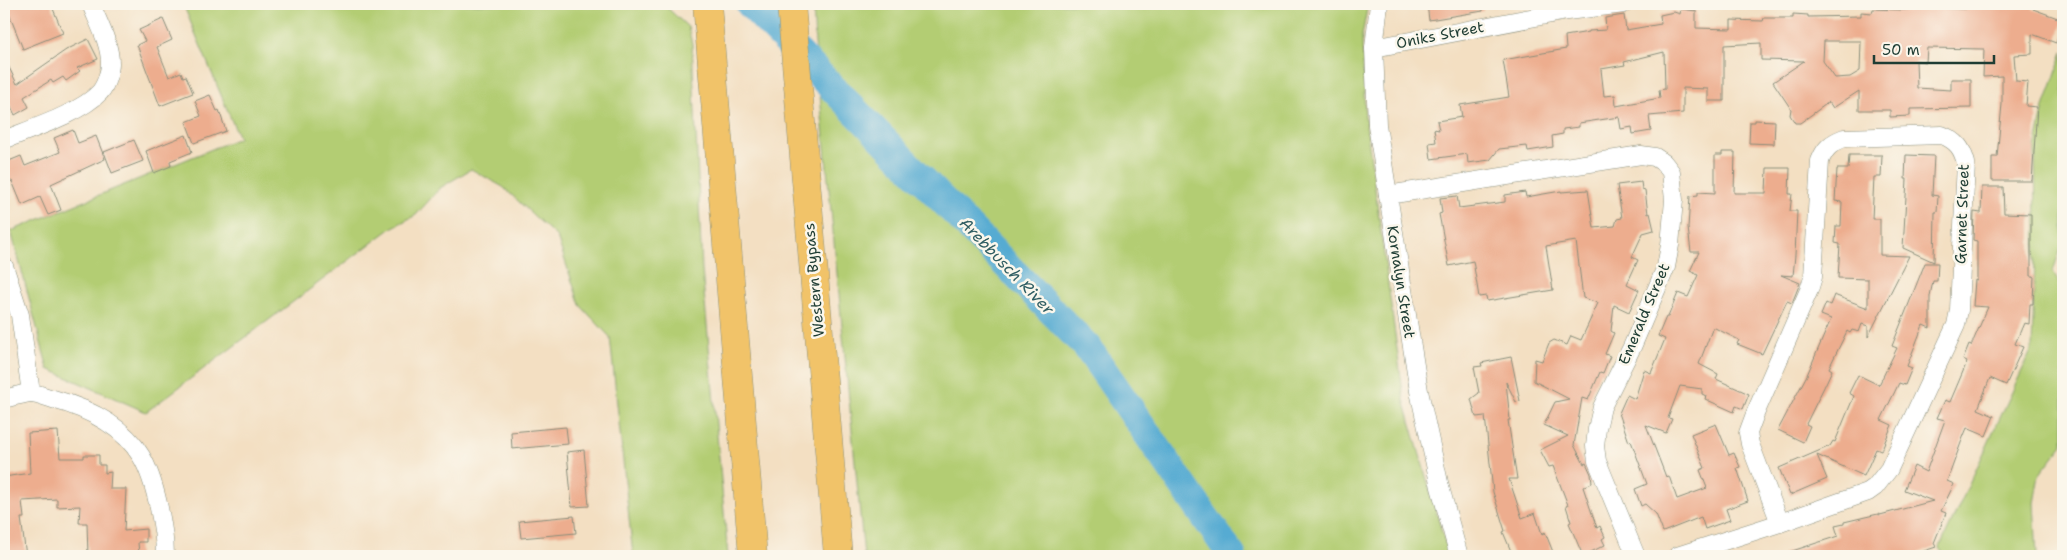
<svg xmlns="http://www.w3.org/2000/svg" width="2067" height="560" font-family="'Shantell Sans',sans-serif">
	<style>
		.green { fill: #b3cd73; stroke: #698554 }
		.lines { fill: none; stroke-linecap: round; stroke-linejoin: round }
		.river { stroke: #56abd2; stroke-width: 29 }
		.building { fill: #edad8e; fill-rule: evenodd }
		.street-casing { stroke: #898e7b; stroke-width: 19 }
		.highway-casing { stroke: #898e7b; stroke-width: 29 }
		.street { stroke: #fff; stroke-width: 18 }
		.highway { stroke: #f1c369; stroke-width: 28 }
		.labels { text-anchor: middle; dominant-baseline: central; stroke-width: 5; stroke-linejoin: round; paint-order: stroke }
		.street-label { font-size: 15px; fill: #1f3d34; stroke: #fbf7ec }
		.water-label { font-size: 16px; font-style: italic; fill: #305e63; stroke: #fbf7ec }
	</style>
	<rect width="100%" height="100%" fill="#fbf7ec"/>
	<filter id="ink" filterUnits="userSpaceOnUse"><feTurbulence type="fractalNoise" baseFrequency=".02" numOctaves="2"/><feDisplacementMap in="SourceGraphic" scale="10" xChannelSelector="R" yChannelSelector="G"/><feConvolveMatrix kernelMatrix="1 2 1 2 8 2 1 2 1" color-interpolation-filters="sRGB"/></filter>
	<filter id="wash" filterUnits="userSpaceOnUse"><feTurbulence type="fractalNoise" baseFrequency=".0096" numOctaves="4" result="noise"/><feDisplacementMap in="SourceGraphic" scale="20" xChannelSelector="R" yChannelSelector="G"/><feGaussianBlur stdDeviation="1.12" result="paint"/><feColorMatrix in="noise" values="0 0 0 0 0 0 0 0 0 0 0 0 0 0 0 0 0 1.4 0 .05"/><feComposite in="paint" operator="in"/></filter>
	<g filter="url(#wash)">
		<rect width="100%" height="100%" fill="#f3dfc2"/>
		<g class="green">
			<polygon points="183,4 663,4 688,27 692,44 702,270 728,556 633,556 610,337 580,305 557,237 503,187 471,169 440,188 416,215 393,227 146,412 48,369 11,231 239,138"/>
			<polygon points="813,4 1368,4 1362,36 1365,116 1404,400 1449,556 864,556 815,43"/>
			<polygon points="2063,52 2063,242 2053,271 2063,291 2063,444 2039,475 2034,503 2037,556 1943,556 1940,547 2032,349 2036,226 2035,148 2044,107"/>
		</g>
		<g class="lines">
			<polyline class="river" points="750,4 1087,347 1232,556"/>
		</g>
		<g id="blocks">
			<g class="building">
				<polygon points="5,4 51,4 63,33 23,49"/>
				<polygon points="1427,4 1483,4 1483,11 1429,20"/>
				<path d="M1967 4H2033V9L2063 20 2056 43 2032 34V54L2014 55 2016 81 2028 82 2026 106 2037 107 2032 181H1992V157H1997L2002 104V76L1983 77 1984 49 1927 48 1926 62 1916 61 1917 88 1951 90V79H1971V108L1910 109V116L1890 117V110H1859V91L1833 108 1829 102 1800 123H1795L1790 115 1791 109 1773 82 1804 61 1761 60V43L1724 45V101H1708V89L1683 88V113L1649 116 1651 131 1633 134 1632 127 1621 129 1619 117 1606 119 1579 123V127L1563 129V134L1552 136 1553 147 1528 151 1527 146 1499 149 1490 160 1468 163 1467 154 1431 159 1429 143 1436 142 1434 129 1439 130 1437 121 1462 117 1460 105 1509 97 1503 60 1566 49 1565 36 1589 32V31L1606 30 1605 18 1624 15 1626 30 1661 24 1660 15 1674 12 1680 14 1681 9 1696 11V28L1731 29V20L1763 21 1764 18H1793V14L1808 15V17L1861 16V12L1872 13 1873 9 1903 10 1924 8 1966 9ZM1824 41H1861L1860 71 1850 77 1835 78 1823 61ZM1664 52 1665 89 1659 90 1660 98 1616 106 1615 95 1604 96 1601 69 1625 65 1624 62Z"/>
				<polygon points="163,19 172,40 157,47 169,77 181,72 183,77 186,76 193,93 160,106 137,45 145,41 139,30"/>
				<polygon points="88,39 98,59 77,68 80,71 66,81 63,77 53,83 51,80 24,97 29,107 15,115 4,92 4,57 17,84 66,50"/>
				<polygon points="210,95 217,111 219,110 226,131 194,143 186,122 201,116 195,101"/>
				<polygon points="1755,120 1775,121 1774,144 1749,143 1750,122 1755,122"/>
				<polygon points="73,130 78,143 96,136 105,159 51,184 61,210 48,215 40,197 22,205 12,181 8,182 4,171 4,163 21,156 25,166 60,152 54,138"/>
				<polygon points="186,135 192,152 170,161 171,166 154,173 146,151"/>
				<polygon points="134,140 143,161 112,173 104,152"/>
				<polygon points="1722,152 1735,152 1734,193 1766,193 1767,168 1790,168 1789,194 1792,194 1790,211 1797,211 1795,255 1793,276 1781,275 1800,283 1792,303 1787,301 1762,354 1737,344 1739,340 1713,327 1699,364 1718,374 1716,379 1749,394 1743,409 1736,406 1734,412 1705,399 1706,396 1702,394 1702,389 1680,386 1668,418 1672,419 1666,433 1646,425 1666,477 1669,476 1677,499 1707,488 1700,470 1705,468 1691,434 1716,424 1729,455 1734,453 1740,467 1737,468 1748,501 1726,509 1730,520 1705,529 1701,517 1663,532 1656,514 1645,504 1641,506 1635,489 1647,484 1631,441 1629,442 1619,413 1627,395 1635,399 1644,370 1651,373 1665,339 1658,336 1666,317 1668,317 1678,293 1688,297 1698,275 1690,271 1699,252 1691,252 1688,228 1690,196 1698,195 1698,192 1715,193 1715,155 1722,155"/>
				<polygon points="1849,155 1882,155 1881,177 1874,177 1872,219 1880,219 1880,255 1909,256 1868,337 1868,326 1862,324 1859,332 1852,330 1850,333 1847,331 1829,368 1832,370 1826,383 1806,424 1810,426 1803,442 1778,430 1807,375 1831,319 1821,315 1826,303 1830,305 1834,295 1868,308 1868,279 1838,278 1840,244 1835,243 1836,226 1841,226 1842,202 1835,201 1837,169 1848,169"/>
				<polygon points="1906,155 1934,156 1932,195 1938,196 1937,212 1935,212 1934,262 1903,248 1907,179 1905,179"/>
				<polygon points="1641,182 1642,189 1645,190 1648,214 1650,213 1654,230 1643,233 1632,257 1638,260 1627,284 1639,290 1629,312 1614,305 1611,331 1614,333 1605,354 1610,356 1603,373 1600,372 1588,400 1582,398 1574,445 1584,464 1586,463 1591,474 1592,483 1583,487 1597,528 1600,526 1605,537 1602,539 1605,545 1583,556 1569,523 1571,522 1566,506 1568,505 1553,466 1549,467 1540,450 1568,436 1544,425 1555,402 1569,399 1534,381 1535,359 1542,361 1549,343 1554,340 1567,345 1571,336 1581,340 1598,303 1583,298 1576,241 1546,246 1553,290 1487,301 1486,296 1479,297 1473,261 1449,266 1439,214 1442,213 1440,198 1457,196 1459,208 1505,202 1505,195 1525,192 1526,197 1561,191 1561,192 1588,190 1594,228 1615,226 1617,219 1622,218 1617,185"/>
				<polygon points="1982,187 2003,187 2004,213 2031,214 2031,276 2034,276 2033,304 2030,304 2029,324 2024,323 2015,344 2023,347 2006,385 1990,378 1978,409 1994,416 1986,436 1967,428 1962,440 1947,481 1954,484 1941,511 1946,513 1934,543 1936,547 1909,556 1783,556 1783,554 1838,536 1835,526 1844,524 1844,522 1878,514 1880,515 1933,501 1904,490 1914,466 1926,472 1945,420 1937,418 1945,400 1950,402 1967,362 1963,360 1969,345 1971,346 1988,307 1973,306 1975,280 1977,281 1977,241 1973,240 1974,212 1981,213"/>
				<polygon points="1925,263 1938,263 1937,281 1933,281 1930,296 1930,328 1923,325 1907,366 1912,368 1905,385 1899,383 1881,420 1892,425 1881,451 1876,449 1864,476 1817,455 1827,479 1790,495 1779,468 1830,446 1833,441 1835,442 1854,396 1849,393 1858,375 1879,385 1897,348 1892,346"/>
				<polygon points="1511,357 1520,401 1516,402 1506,382 1510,420 1508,420 1517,479 1509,479 1522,518 1535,513 1542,534 1545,532 1553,552 1543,556 1513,556 1503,532 1505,531 1493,492 1485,416 1476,417 1471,399 1479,393 1474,367 1482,366 1481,363"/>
				<polygon points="566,427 568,444 512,449 511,432"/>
				<polygon points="58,431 60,458 84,458 84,455 99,455 99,465 105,465 105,473 111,472 110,489 126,489 124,531 146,529 146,542 138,542 139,556 88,556 87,523 79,523 80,506 57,507 57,499 22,501 24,518 21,518 26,556 4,556 4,477 30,473 28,433"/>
				<polygon points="584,450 589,506 572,507 567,452"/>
				<polygon points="574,516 576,533 521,538 519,521"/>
			</g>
		</g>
	</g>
	<g filter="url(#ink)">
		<use href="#blocks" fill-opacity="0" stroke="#898e7b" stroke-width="1"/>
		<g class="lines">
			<defs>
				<g id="street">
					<polyline points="1379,4 1374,48 1377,125 1419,391 1440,487 1459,556"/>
					<polyline points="1374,48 1567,11 1624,4"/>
					<path d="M4 140C31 129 81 113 100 92 106 85 110 71 110 63 110 43 98 22 91 4"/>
					<polyline points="1388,195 1641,155 1655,157 1664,163 1671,172 1674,200 1670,245 1666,267 1632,347 1602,407 1597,429 1595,446 1597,461 1636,556"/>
					<polyline points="4,266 20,315 31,393"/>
					<path d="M4 399C12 397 22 394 30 393 37 393 46 397 53 399 86 408 122 424 141 456 155 479 165 529 165 556"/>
					<path d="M1677 556 1780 523 1868 492 1875 487 1889 469 1956 325 1959 310 1966 163C1962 148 1957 141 1942 135L1844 138C1831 143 1825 148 1820 161L1813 277 1809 290 1755 414 1748 433 1750 444 1780 523"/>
				</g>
				<g id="highway">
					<polyline points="707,4 753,556"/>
					<polyline points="791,4 838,556"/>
				</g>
			</defs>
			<use href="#street" class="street-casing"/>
			<use href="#highway" class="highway-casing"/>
			<use href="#street" class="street"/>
			<use href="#highway" class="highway"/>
		</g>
	</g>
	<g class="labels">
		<g class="street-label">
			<text transform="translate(1440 35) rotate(-11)">Oniks Street</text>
			<text transform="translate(1962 214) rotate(-88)">Garnet Street</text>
			<text transform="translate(814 280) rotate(-95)">Western Bypass</text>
			<text transform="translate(1401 282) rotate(81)">Kornalyn Street</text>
			<text transform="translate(1644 314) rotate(-67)">Emerald Street</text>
		</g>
		<g class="water-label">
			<text transform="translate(1007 266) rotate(46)">Arebbusch River</text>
		</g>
	</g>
	<rect width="2067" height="560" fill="none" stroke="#fbf7ec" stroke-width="20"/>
	<path d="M1874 55v8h120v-8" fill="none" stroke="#1f3d34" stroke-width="2.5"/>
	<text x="1882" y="55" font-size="15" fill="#1f3d34" stroke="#fbf7ec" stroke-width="4" paint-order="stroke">50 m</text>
</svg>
